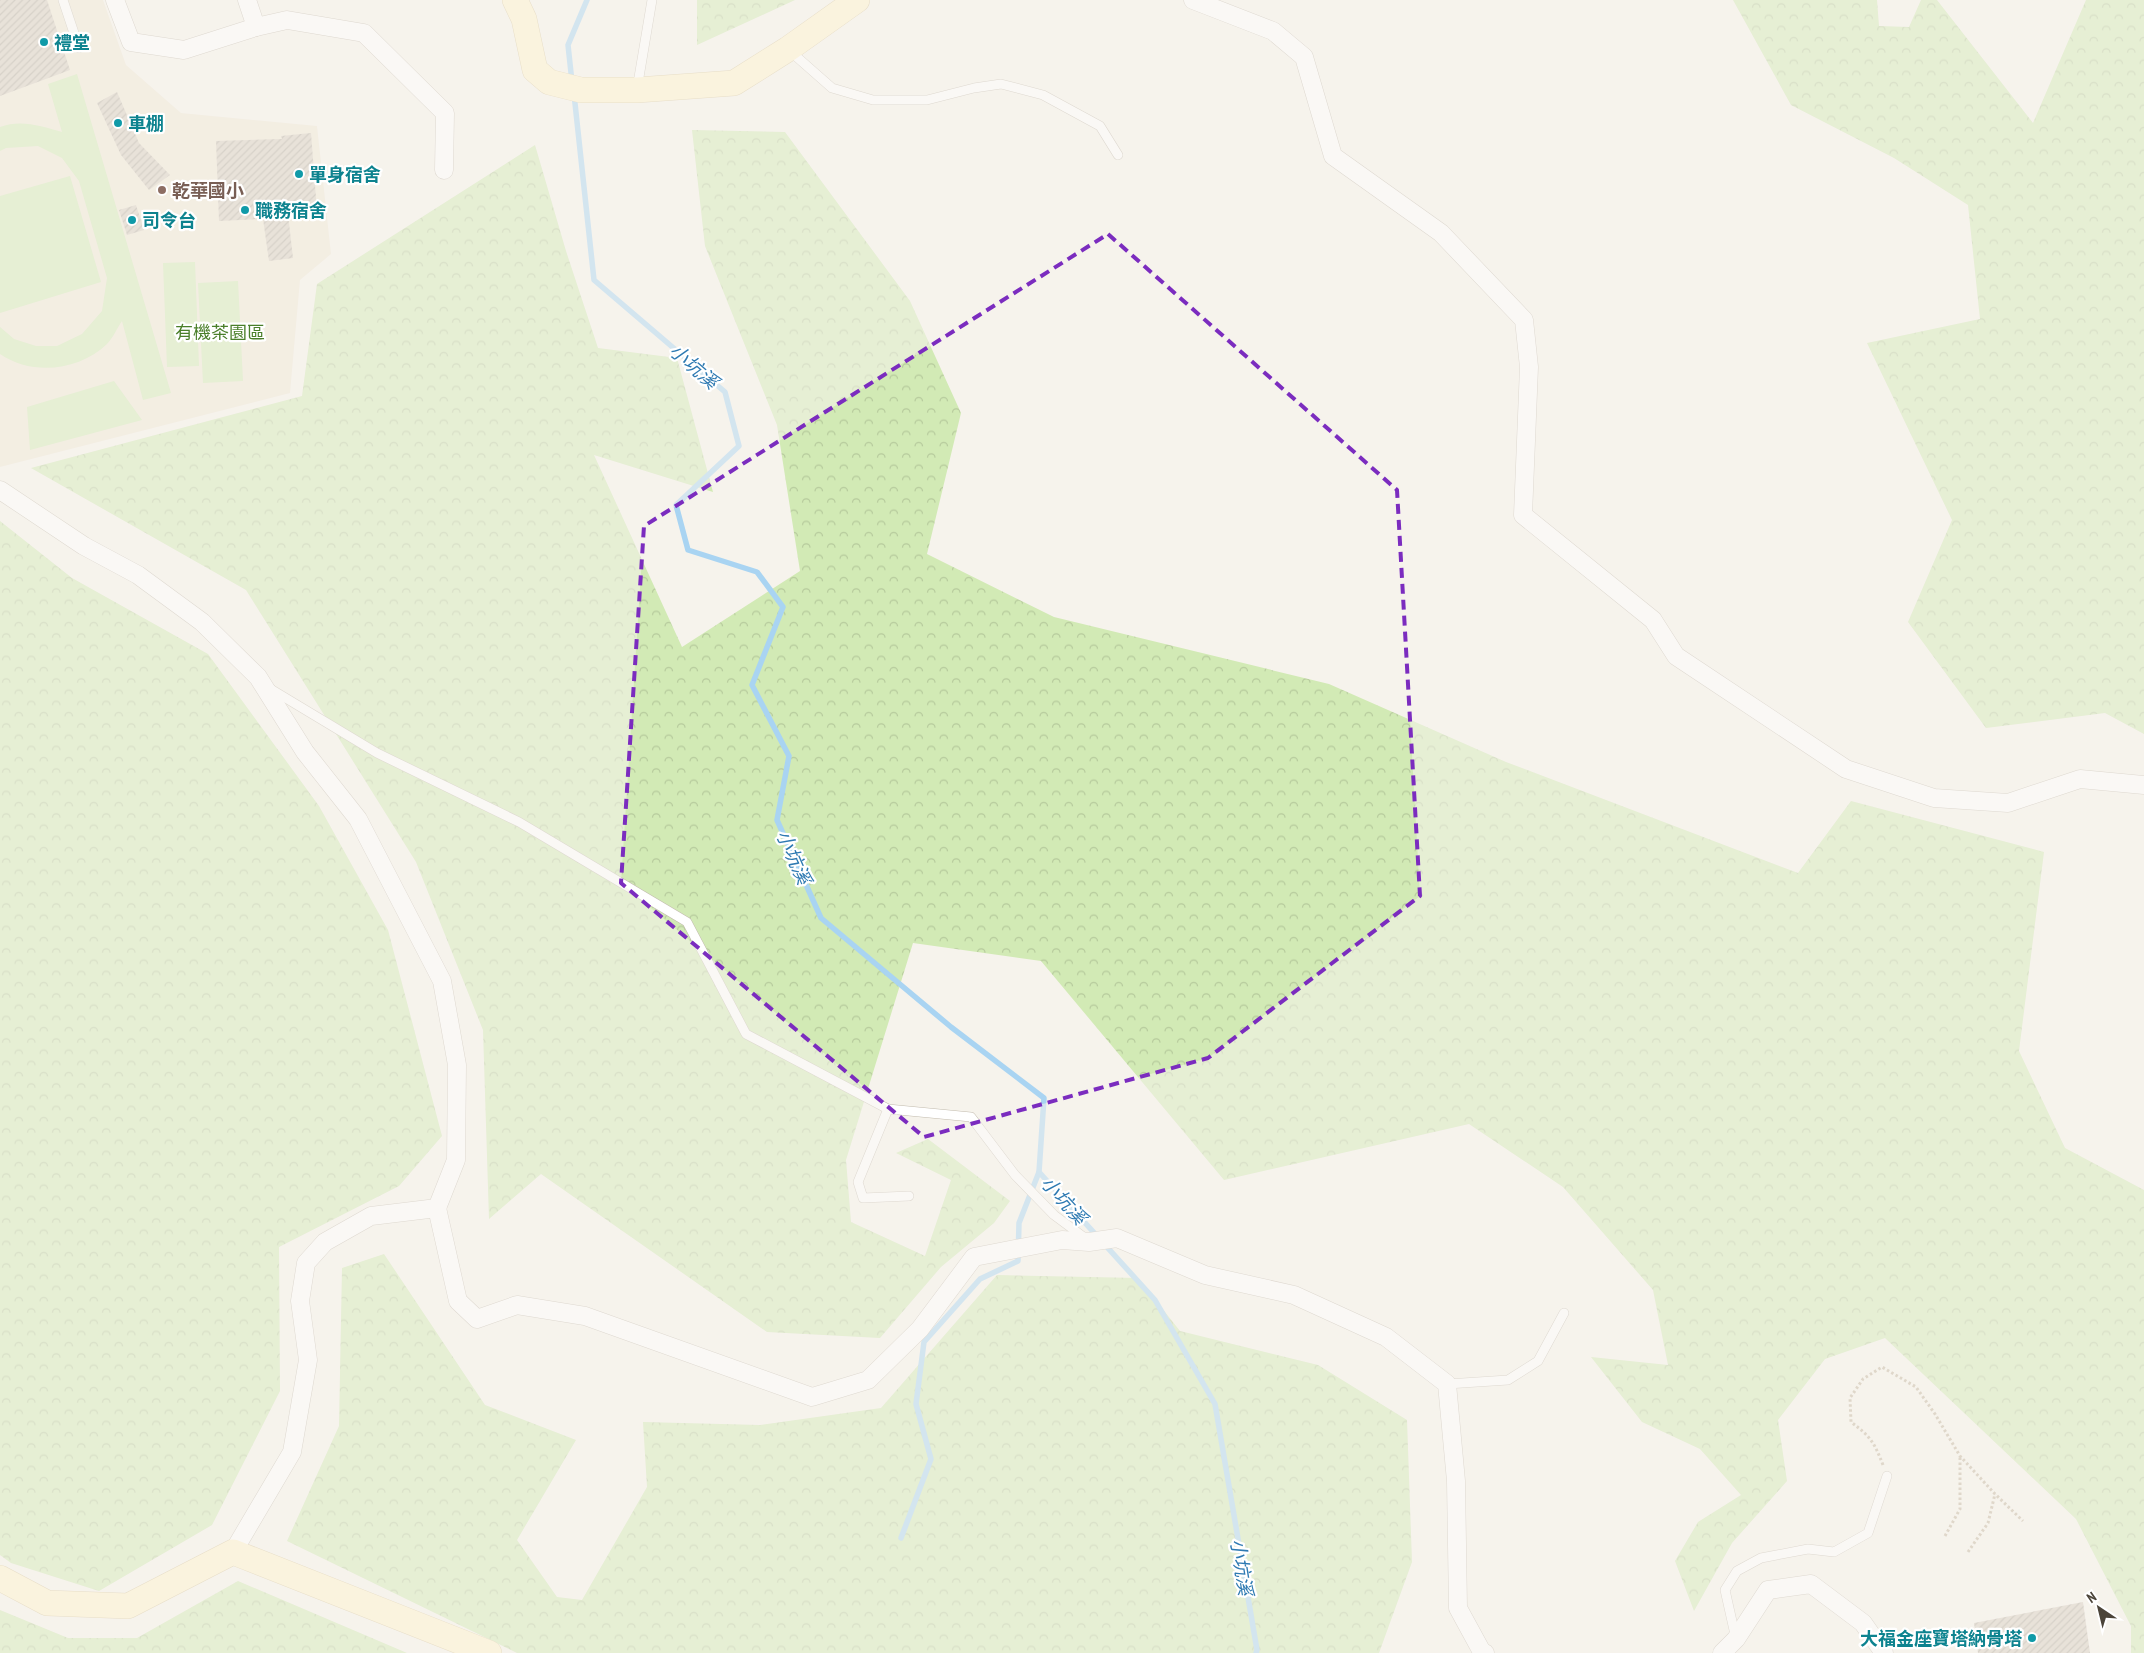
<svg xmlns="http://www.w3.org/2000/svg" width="2144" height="1653" font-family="'PT Sans Narrow','Noto Sans TC',sans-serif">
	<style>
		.education { fill: #efe8d6 }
		.green { fill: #d2eab5 }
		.forest { fill: url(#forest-crowns) }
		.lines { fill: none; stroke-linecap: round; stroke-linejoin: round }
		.stream { stroke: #a9d4f2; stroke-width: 5.5 }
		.building { fill: url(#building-hatch) }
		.lane-casing { stroke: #c2bbae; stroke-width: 10 }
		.street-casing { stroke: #c2bbae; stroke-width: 19 }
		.secondary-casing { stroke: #d6c79b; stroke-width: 26 }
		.path { stroke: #c4b79f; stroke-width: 3; stroke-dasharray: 2.5 2.5; stroke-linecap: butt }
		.lane { stroke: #fff; stroke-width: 9 }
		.street { stroke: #fff; stroke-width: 18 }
		.secondary { stroke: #fff3cd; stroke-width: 25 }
		.marked { fill: none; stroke: #7b2cbf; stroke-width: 4; stroke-dasharray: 10 6; stroke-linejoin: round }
		.culture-dot { fill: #0f9aa8; stroke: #fff; stroke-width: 2 }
		.education-dot { fill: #8d6e63; stroke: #fff; stroke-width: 2 }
		.labels { text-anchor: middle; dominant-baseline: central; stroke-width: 4.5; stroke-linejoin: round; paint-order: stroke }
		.culture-label { font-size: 18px; font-weight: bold; fill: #0d838f; stroke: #fff; text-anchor: start }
		.education-label { font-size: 18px; font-weight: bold; fill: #785e54; stroke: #fff; text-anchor: start }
		.park-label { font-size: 18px; fill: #4a7f2a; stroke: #fff }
		.water-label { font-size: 19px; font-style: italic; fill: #2e7ab2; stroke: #fff }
	</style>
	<defs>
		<pattern id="forest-crowns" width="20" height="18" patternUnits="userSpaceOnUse" patternTransform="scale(1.25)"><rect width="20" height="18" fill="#d2eab5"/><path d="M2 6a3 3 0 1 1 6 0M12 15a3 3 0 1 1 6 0" fill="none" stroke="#b6ca9c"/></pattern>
		<pattern id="building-hatch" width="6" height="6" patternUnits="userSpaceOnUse" patternTransform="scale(1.25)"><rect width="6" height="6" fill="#d8cfc1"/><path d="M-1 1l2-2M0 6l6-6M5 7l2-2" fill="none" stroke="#b1aa9e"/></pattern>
	</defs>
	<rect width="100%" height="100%" fill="#f6f3ec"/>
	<polygon class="education" points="0,0 103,0 126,65 181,113 317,126 331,254 300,280 290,393 0,467"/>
	<g class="green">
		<path d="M77 74 171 393 143 400 122 321C117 328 113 338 107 344 79 371 32 376 0 354V327L14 339 36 346H57L82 334 102 311 107 278 79 181 62 158 38 146 6 148 0 151V127C21 119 41 126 62 132L48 84Z"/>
		<polygon points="70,176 101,282 0,313 0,196"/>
		<polygon points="195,262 199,366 167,367 163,263"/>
		<polygon points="238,281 243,381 203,383 198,283"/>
		<polygon points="114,381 142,420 30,450 27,407"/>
	</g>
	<g class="forest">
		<polygon points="697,0 795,0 697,45"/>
		<polygon points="1733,0 1877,0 1879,26 1909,27 1921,0 1937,0 2033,123 2086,0 2144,0 2144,734 2105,713 1986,728 1908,622 1952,520 1867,343 1980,319 1968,205 1894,158 1791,105"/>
		<polygon points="692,130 785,132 910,301 961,413 927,554 1054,617 1329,684 1506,762 1798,873 1851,801 2044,852 2019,1051 2065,1148 2144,1190 2144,1653 2131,1653 2131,1626 2076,1519 1885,1338 1825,1359 1778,1420 1787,1481 1732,1543 1694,1611 1675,1561 1698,1522 1741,1495 1700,1449 1642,1422 1591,1357 1668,1365 1653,1290 1563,1187 1469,1124 1224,1180 1041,961 913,943 846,1160 851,1222 925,1256 951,1180 896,1153 928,1139 1010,1201 994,1223 941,1267 880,1338 767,1332 541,1174 489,1219 483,1030 416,862 246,590 31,468 302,396 317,284 535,145 566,251 598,348 677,358 713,492 594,455 682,647 800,571 777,425 705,246"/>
		<polygon points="0,521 72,578 208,654 319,806 388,930 442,1136 399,1186 279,1247 280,1391 212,1525 99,1591 11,1563 0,1555"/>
		<polygon points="384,1254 485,1405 576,1440 517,1540 557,1597 582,1600 647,1487 643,1422 760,1425 881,1408 997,1275 1138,1278 1180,1331 1318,1365 1407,1420 1412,1562 1379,1653 517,1653 287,1541 339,1426 342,1268"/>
		<polygon points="238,1581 407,1653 0,1653 0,1610 68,1638 137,1638"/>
	</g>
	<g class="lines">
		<g class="stream">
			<polyline points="572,82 568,45 587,0"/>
			<polyline points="574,94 594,280 725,392 739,446 676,505 688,550 757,572 783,607 752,685 789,756 777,820 821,918 951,1027 1044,1098 1039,1172 1155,1300 1215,1404 1257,1650 1256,1653"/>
			<polyline points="901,1538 931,1459 916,1404 924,1342 980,1279 1018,1261 1019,1223 1039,1172"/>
		</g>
	</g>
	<g class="building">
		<polygon points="0,0 47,0 70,70 0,96"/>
		<polygon points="117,92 139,143 170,175 149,190 121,155 97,103"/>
		<polygon points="311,133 317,211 288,214 293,258 269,261 263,219 219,221 216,141 282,139 281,136"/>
		<polygon points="136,205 144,230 127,235 119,210"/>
		<polygon points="2083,1602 2090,1653 1978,1653 1974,1623"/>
	</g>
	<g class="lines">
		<defs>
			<g id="lane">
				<polyline points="63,0 79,48"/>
				<polyline points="790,51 832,88 873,100 927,100 974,88 1001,84 1043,95 1100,126 1118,155"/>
				<polyline points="637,89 652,0"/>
				<polyline points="269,688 377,753 519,822 687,922 746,1034 888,1109 971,1117 1015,1175 1054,1215 1085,1238"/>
				<polyline points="888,1109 858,1182 863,1198 909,1196"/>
				<polyline points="1447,1384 1508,1380 1538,1361 1564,1313"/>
				<polyline points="1736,1639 1725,1590 1737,1571 1761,1558 1808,1549 1834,1552 1868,1533 1887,1476"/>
			</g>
			<g id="street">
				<polyline points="115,0 131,42 184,50 256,27 287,20 364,33 445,113 444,170"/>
				<polyline points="247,0 256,27"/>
				<polyline points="1193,0 1273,31 1304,57 1333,156 1441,233 1524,320 1529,367 1523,515 1653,620 1676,656 1846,769 1934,798 2008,803 2080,779 2144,785"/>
				<polyline points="0,490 84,546 138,575 202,622 258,677 305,752 358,819 442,981 457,1065 456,1160 437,1208 371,1216 325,1242 306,1263 300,1301 308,1360 292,1452 233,1552"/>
				<polyline points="437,1208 458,1301 477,1319 517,1305 585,1316 812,1397 868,1380 920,1329 974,1257 1062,1240 1089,1242 1117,1238 1205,1275 1294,1295 1386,1337 1447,1384 1456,1481 1458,1608 1482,1652 1485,1653"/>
				<polyline points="1722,1653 1736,1639 1768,1590 1811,1584 1863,1623 1884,1653"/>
			</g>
			<g id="secondary">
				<polyline points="515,0 524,19 535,70 549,82 581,90 637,90 734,83 788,49 857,0"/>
				<polyline points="0,1578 47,1603 128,1606 233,1552 489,1653"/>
			</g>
		</defs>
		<use href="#lane" class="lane-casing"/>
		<use href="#street" class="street-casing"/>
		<use href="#secondary" class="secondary-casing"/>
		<g class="path">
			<path d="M1883 1465C1874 1442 1871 1437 1851 1422L1850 1398 1863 1379 1882 1367 1916 1387 1935 1414 1960 1456 1995 1494 2023 1521"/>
			<polyline points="1945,1536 1960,1509 1960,1456"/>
			<polyline points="1968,1552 1988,1523 1995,1494"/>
		</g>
		<use href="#lane" class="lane"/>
		<use href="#street" class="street"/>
		<use href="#secondary" class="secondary"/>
	</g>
	<path d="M0 0H2144V1653H0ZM1108 234 1397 490 1420 896 1208 1058 924 1137 621 883 644 526Z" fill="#f6f3ec" fill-opacity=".55" fill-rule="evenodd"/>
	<path class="marked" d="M1108 234 1397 490 1420 896 1208 1058 924 1137 621 883 644 526Z"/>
	<g class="culture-dot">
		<circle cx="44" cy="42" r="5"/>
		<circle cx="118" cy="123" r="5"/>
		<circle cx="299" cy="174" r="5"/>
		<circle cx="245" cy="210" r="5"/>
		<circle cx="132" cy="220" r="5"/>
		<circle cx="2032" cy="1638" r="5"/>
	</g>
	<circle class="education-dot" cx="162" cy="190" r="5"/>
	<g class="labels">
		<g class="culture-label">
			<text x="54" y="42">禮堂</text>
			<text x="128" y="123">車棚</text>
			<text x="309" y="174">單身宿舍</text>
			<text x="255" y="210">職務宿舍</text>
			<text x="142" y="220">司令台</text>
			<text x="2022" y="1638" text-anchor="end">大福金座寶塔納骨塔</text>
		</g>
		<g class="education-label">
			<text x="172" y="190">乾華國小</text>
		</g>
		<g class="park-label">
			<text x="220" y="332">有機茶園區</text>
		</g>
		<g class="water-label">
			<text transform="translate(694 366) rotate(41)">小坑溪</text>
			<text transform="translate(794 857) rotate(66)">小坑溪</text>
			<text transform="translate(1064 1200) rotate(48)">小坑溪</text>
			<text transform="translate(1242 1567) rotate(81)">小坑溪</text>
		</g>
	</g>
	<g transform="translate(2099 1608) rotate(325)" stroke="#ffffff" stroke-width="4" paint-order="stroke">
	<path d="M0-4L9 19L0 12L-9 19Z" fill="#4b4439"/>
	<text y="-8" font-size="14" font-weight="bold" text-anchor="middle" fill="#4b4439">N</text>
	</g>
</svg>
